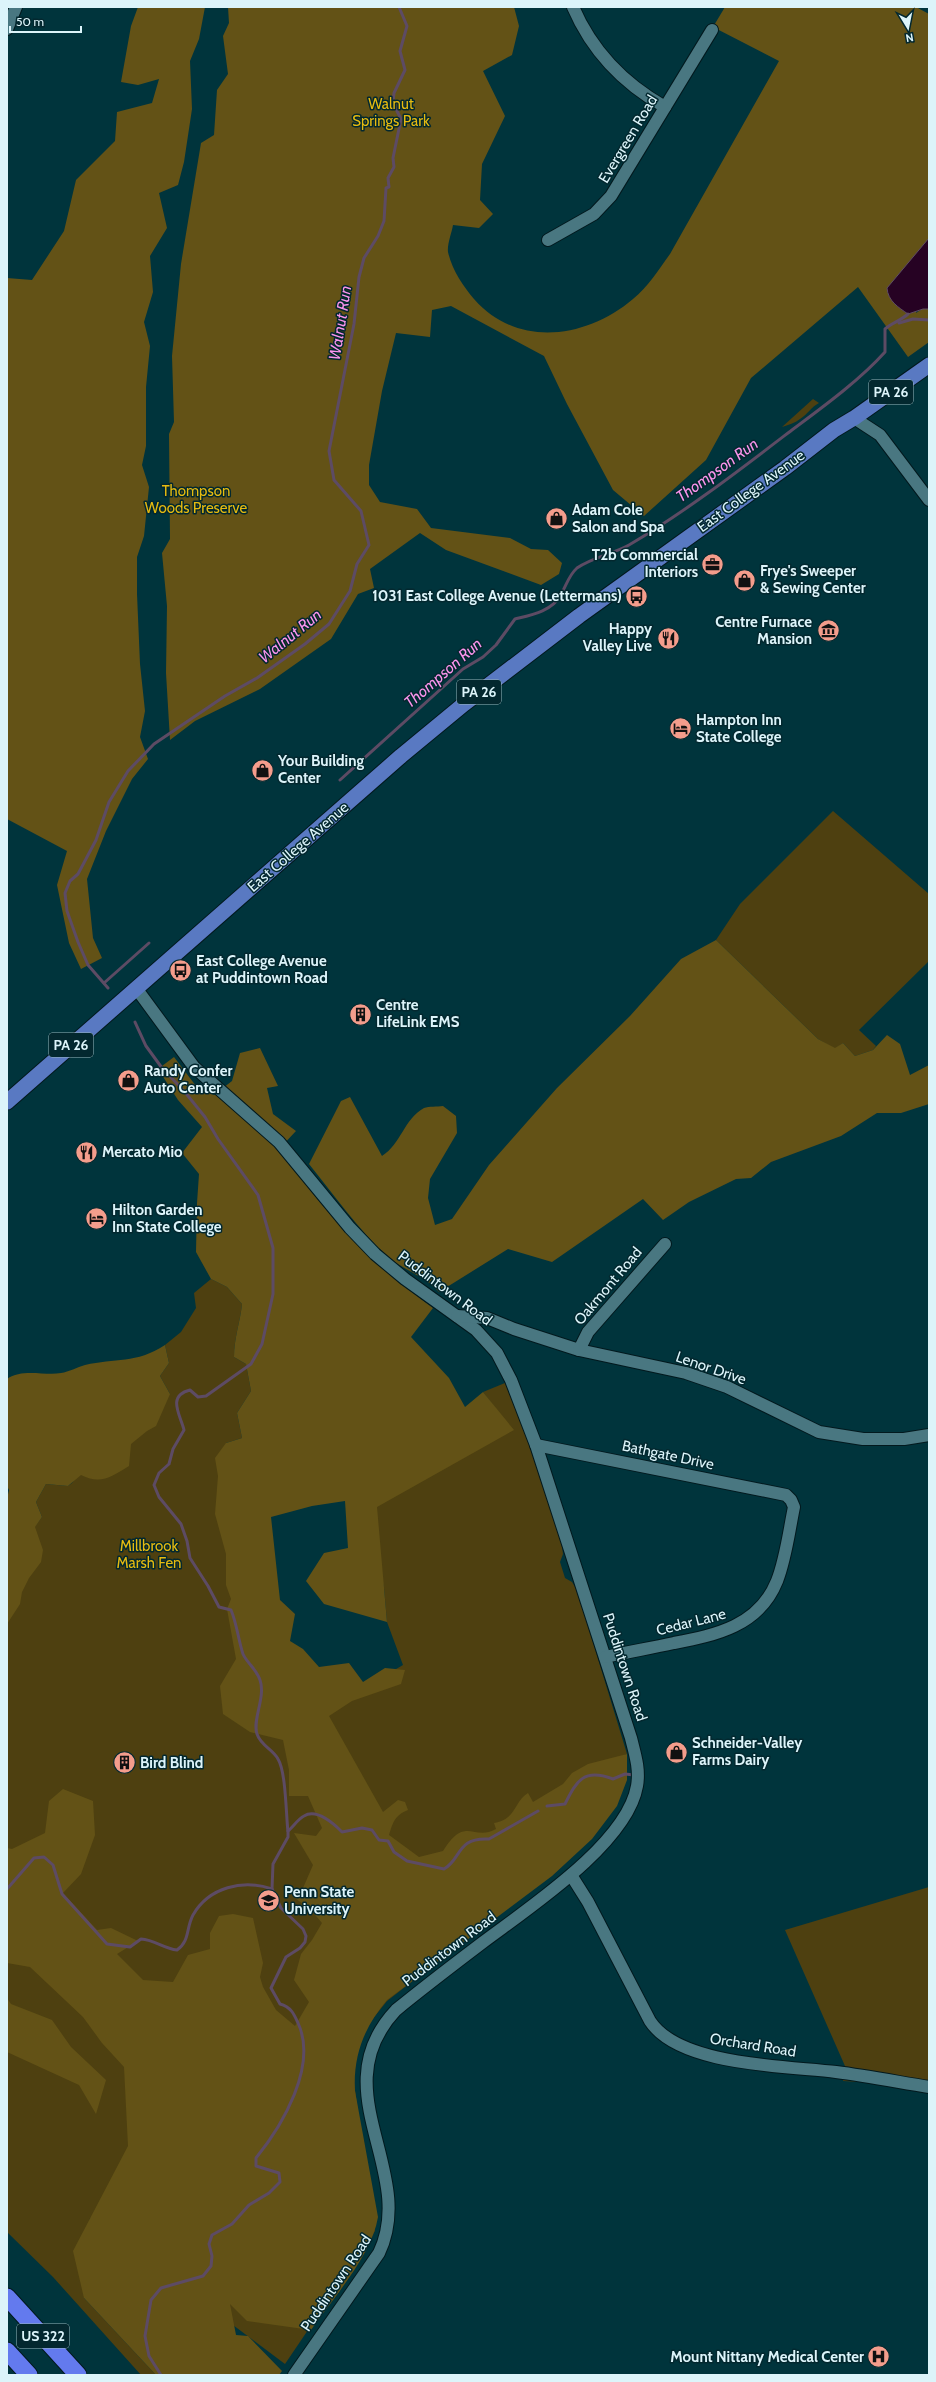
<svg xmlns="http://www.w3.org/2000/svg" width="936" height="2382" font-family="Cabin,sans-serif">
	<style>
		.green { fill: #4e4010 }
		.forest { fill: #635216 }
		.water { fill: #260223; stroke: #5d4b64 }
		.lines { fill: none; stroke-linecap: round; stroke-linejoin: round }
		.stream { stroke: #5d4b64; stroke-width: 3 }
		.minor-casing { stroke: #02191e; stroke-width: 14 }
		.major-casing { stroke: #02191e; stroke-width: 17 }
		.highway-casing { stroke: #02191e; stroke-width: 19 }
		.minor { stroke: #497781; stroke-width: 12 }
		.major { stroke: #5979c2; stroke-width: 15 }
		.highway { stroke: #637aee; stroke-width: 17 }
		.labels { text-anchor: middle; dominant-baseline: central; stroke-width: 3; stroke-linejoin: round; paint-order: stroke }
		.shield { fill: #03282f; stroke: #9bb7bd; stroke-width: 1 }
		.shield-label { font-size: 14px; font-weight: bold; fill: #dcf4fa }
		.park-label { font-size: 15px; fill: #e6bb10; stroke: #03282f }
		.street-label { font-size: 15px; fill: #dcf4fa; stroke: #03282f }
		.poi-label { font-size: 15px; font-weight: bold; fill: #dcf4fa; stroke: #03282f; text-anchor: start }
		.water-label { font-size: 16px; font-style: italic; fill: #fa94ec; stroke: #03282f }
	</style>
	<rect width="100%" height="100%" fill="#00343c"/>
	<g class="green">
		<path d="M813 399 819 403C811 407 808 414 800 419 795 423 788 425 782 427Z"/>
		<polygon points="833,811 929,894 929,961 859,1030 876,1046 873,1050 855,1056 843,1043 835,1049 818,1039 716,940 740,904"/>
		<path d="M211 1279 227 1287 242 1304C240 1323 234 1338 234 1357L246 1364 251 1391 237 1413 242 1438 226 1443 254 1571 302 1724 403 1665 387 1622 384 1588 361 1491 503 1418 483 1392 505 1383 528 1439 561 1540 563 1554 560 1562 565 1578 572 1582 577 1590 627 1754 622 1756 414 1980 387 2001 363 2031 351 2062 375 2231 285 2364 90 2218 84 2298 156 2375H141L53 2277 7 2232V1563L42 1517 36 1502 46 1484 68 1486 72 1483 151 1384 170 1394 160 1376 169 1363 165 1345 181 1332 196 1308 194 1293Z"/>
		<polygon points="929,1887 929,2086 843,2081 845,2066 785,1930"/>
	</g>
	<g class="forest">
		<polygon points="138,7 205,7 199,39 190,61 192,109 184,162 178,185 159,193 167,228 150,256 153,292 144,322 150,346 146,387 146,446 142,465 149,487 144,536 137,557 137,594 140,664 145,711 140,737 148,759 132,779 106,831 87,879 93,938 102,958 81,969 69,943 57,885 67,851 7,819 7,278 32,280 64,231 76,180 115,141 117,112 152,103 159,79 138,85 121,82 131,26"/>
		<path d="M228 7H514L519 26 512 55 483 71 505 116 482 164 480 200 493 214 479 228 453 225C452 232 447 244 448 252 452 270 463 286 474 299 518 349 587 338 633 299 648 287 659 269 670 254L779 61 713 27 725 7H916L929 14V238L916 313 922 309H929V342L908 357 858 287 751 378 706 460 644 516 613 490 567 404 544 356 451 306 432 310 430 337 396 333 382 391 369 465V485L380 502 417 509 431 528 510 538 531 549 548 550 562 563 559 574 541 585 446 550 420 533 370 569 374 588 358 594 331 639 260 689 195 721 170 740 166 673 167 606 162 553 170 539 169 434 174 422 172 356 181 264 201 143 214 135 217 90 228 74 223 36 229 23Z"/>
		<path d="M716 940 818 1039 835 1048 843 1043 855 1056 873 1050 887 1035 900 1044 910 1075 929 1065V1104L901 1113H877L841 1136 771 1162 751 1178 736 1179 689 1202 663 1220 643 1199 552 1262 508 1249 439 1292C424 1275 402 1270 386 1255 357 1228 334 1195 309 1164L341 1101 350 1097 382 1156C401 1144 404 1119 424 1108 429 1106 437 1107 443 1106L456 1116 457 1133 430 1179 428 1198 435 1225 452 1219 489 1165 557 1088 630 1016 681 959Z"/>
		<path d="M260 1048 278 1086 267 1088 273 1114 296 1131 280 1148C321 1211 373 1264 433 1308L411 1337 449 1378 465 1407 483 1392 514 1430 377 1507 387 1622 324 1604 306 1581 324 1553 348 1548 345 1501 312 1506 271 1517 280 1600 295 1614 290 1641 303 1649 319 1667 349 1663 363 1682 385 1668 405 1670 401 1684 352 1701 329 1716 383 1812 398 1800 405 1802 408 1810C395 1815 393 1822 389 1835L419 1857 443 1851C466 1814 473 1842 496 1829L494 1823C517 1819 514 1801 528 1793L533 1802 563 1784 572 1773 588 1764 627 1754V1780L617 1806 592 1839 552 1876 387 2000C364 2027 353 2056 355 2091L378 2217C372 2255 333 2298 311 2330L247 2321 230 2304 236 2335 248 2336 282 2371 279 2375H156L84 2298 73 2251 128 2146 124 2067 102 2043 83 2017 30 1967 7 1963V1848L12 1849 45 1833 49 1801 63 1789 93 1801 95 1835 81 1874 63 1893 97 1930 111 1928 138 1941 117 1954 143 1980 173 1982 188 1955 210 1949V1933L219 1916 233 1914 253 1918 263 1963 260 1977 263 1987 276 2010 295 2026 309 2002 294 1980 301 1954 312 1940 322 1923 311 1910 295 1898 303 1888 313 1865 294 1833 316 1836 322 1828 308 1796H289V1770L283 1740 250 1732 223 1714 220 1686 236 1659 227 1609 231 1599 226 1585V1554L215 1514 218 1476 215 1458 226 1443 242 1438 237 1413 251 1391 246 1364 234 1357C234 1338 240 1323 242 1304L227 1287 211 1279 196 1252 197 1203 199 1174 182 1153 202 1127 178 1100 158 1069 174 1057 196 1086 214 1095 232 1081 240 1053Z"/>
		<path d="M165 1345 169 1363 160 1376 170 1394 156 1426 147 1431 131 1444 129 1466C111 1477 101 1485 81 1475L68 1486 46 1484 36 1502 42 1517 35 1527 43 1550 41 1562 29 1578 22 1592 20 1604 7 1624V1499L9 1490 7 1486V1379C22 1368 45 1376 61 1373 69 1372 77 1367 85 1365 115 1358 136 1364 165 1345Z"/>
		<polygon points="7,1998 11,2004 52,2020 71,2047 106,2080 96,2114 79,2085 7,2052"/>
	</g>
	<path class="water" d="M929 238V309H923L908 314C898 307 888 301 887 288Z"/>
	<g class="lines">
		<g class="stream">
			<polyline points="899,323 913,319 929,320"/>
			<path d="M340 780 463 669 483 657 496 645 515 619C531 615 552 611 560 596 566 587 568 576 577 568 593 557 613 554 629 545 685 512 737 472 788 433 820 409 858 382 885 352V329C892 323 900 321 908 314"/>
			<polyline points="104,983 149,943"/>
			<polyline points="108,988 88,965 78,942 67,911 65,893 70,881 78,874 96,840 109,802 128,771 154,744 225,696 257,678 305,644 329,624 350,591 357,564 369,545 361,511 334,480 329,451 354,324 359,277 364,258 378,236 384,221 386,188 389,187 388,178 394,167 393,158 401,119 393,103 394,93 405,70 400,51 407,26 399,7"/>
			<path d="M135 1022 146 1046 162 1068 184 1091 205 1117 218 1139 258 1195 273 1248V1294L262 1344 251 1364 206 1396 198 1397 190 1390C166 1396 181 1416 184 1430L173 1449 169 1464 159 1473 154 1485 159 1497 181 1524 187 1541 190 1558 208 1586 219 1607 231 1610C237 1624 238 1639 243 1654 247 1663 257 1670 260 1680 266 1697 252 1720 257 1734 261 1746 273 1749 278 1759 286 1772 286 1815 288 1832V1837L273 1864 272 1889"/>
			<path d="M547 1806 565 1804C577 1780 584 1768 613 1779L625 1774 634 1775"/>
			<path d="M288 1831C293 1827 298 1819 304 1816 317 1808 334 1824 342 1832L362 1828 372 1830 379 1840 388 1841 394 1852 407 1861 444 1869C462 1859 456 1837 489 1839L538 1811"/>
			<path d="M7 1889 34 1858 44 1857 53 1865 62 1894 107 1944 130 1947 141 1939C155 1940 163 1948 177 1950 190 1941 186 1928 193 1915 209 1887 243 1879 272 1889L281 1908 303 1929 306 1936 305 1942 300 1948 286 1957 271 1988 280 2004C291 2007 294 2014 298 2023 318 2066 282 2126 256 2158V2166L279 2173 280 2182 269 2193 249 2205 232 2224 212 2235 209 2244 212 2256 211 2266 203 2276 161 2288 151 2300 145 2336 149 2356 161 2375"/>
		</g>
		<defs>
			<g id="minor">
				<path d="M573 7C592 51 624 84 665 107"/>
				<polyline points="7,29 16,7"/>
				<polyline points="548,240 594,214 611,196 712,30"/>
				<polyline points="854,418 880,435 929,500"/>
				<path d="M136 988 194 1067 279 1142 350 1228 375 1254 405 1279 476 1330 497 1353 511 1380 536 1445 631 1738C635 1754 640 1769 637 1786 627 1844 527 1909 482 1943 453 1965 424 1987 396 2010 321 2090 418 2171 379 2253L294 2375"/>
				<polyline points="457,1316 487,1318 514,1329 579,1350 686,1373 727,1387 819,1432 863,1439 904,1439 929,1435"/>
				<polyline points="579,1350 588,1332 665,1244"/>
				<path d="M536 1445 786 1495 791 1500 794 1507C789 1531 786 1558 777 1581 759 1626 716 1635 674 1643 651 1648 628 1652 605 1657"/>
				<path d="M571 1875 588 1902 650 2021C679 2066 787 2066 836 2072 867 2076 898 2082 929 2087"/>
			</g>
			<polyline id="major" points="7,1102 401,756 464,704 579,616 785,468 834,430 854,418 929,365"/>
			<g id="highway">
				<polyline points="7,2297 78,2375"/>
				<polyline points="7,2351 29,2375"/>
			</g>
		</defs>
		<use href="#minor" class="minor-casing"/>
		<use href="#major" class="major-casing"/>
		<use href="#highway" class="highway-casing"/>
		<use href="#minor" class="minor"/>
		<use href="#major" class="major"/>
		<use href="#highway" class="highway"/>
	</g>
	<defs>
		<symbol id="shop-disc" viewBox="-11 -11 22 22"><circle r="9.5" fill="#f49d8c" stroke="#03282f"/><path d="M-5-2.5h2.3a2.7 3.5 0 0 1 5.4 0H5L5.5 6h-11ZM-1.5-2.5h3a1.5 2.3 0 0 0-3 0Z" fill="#111"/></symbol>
		<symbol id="office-disc" viewBox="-11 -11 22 22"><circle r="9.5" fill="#f49d8c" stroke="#03282f"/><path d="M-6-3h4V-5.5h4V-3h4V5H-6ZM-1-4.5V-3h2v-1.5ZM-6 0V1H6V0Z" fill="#111"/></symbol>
		<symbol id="bus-disc" viewBox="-11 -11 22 22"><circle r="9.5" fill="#f49d8c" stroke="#03282f"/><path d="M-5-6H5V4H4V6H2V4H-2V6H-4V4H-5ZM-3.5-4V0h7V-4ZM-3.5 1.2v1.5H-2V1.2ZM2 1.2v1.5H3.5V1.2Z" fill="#111"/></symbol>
		<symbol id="museum-disc" viewBox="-11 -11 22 22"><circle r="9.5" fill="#f49d8c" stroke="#03282f"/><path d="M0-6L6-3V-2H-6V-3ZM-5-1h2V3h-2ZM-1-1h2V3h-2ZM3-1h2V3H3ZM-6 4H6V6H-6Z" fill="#111"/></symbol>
		<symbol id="restaurant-disc" viewBox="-11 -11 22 22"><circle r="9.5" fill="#f49d8c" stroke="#03282f"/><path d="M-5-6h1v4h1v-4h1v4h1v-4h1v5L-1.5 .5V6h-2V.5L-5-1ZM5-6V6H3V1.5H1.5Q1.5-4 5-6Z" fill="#111"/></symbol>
		<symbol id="hotel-disc" viewBox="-11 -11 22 22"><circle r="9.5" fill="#f49d8c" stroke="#03282f"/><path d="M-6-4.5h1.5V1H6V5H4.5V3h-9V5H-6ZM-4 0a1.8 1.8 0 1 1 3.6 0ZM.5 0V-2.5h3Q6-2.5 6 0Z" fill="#111"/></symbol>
		<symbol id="building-disc" viewBox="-11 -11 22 22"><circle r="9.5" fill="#f49d8c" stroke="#03282f"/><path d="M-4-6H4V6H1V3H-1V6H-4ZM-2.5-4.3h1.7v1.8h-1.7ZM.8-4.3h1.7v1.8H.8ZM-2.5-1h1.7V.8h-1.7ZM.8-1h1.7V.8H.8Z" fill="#111"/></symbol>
		<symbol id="university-disc" viewBox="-11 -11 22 22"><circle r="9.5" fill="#f49d8c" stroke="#03282f"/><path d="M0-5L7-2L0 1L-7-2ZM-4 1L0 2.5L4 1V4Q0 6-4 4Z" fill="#111"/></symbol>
		<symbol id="hospital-disc" viewBox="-11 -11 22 22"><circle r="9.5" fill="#f49d8c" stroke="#03282f"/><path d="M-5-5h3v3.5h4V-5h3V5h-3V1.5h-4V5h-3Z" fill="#111"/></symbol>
	</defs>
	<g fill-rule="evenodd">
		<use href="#shop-disc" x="544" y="506" width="25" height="25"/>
		<use href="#office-disc" x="700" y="552" width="25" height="25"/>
		<use href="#shop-disc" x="732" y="568" width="25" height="25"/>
		<use href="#bus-disc" x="624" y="584" width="25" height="25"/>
		<use href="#museum-disc" x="816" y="618" width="25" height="25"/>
		<use href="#restaurant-disc" x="656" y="626" width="25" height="25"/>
		<use href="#hotel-disc" x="668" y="716" width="25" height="25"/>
		<use href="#shop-disc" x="250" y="758" width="25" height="25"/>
		<use href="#bus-disc" x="168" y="958" width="25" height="25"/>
		<use href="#building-disc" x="348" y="1002" width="25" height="25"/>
		<use href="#shop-disc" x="116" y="1068" width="25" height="25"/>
		<use href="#restaurant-disc" x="74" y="1140" width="25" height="25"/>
		<use href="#hotel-disc" x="84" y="1206" width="25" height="25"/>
		<use href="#shop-disc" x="664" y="1740" width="25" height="25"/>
		<use href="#building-disc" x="112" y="1750" width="25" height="25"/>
		<use href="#university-disc" x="256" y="1888" width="25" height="25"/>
		<use href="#hospital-disc" x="866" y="2344" width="25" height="25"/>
	</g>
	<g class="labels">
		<g class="shield">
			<rect x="869" y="380" width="44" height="24" rx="3"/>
			<rect x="457" y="680" width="44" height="24" rx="3"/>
			<rect x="49" y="1033" width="44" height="24" rx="3"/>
			<rect x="17" y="2324" width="52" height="24" rx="3"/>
		</g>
		<g class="shield-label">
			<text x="891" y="392">PA 26</text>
			<text x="479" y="692">PA 26</text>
			<text x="71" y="1045">PA 26</text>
			<text x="43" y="2336">US 322</text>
		</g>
		<g class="park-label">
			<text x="391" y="104">Walnut<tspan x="391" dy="17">Springs Park</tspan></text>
			<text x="196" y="491">Thompson<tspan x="196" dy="17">Woods Preserve</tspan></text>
			<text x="149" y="1546">Millbrook<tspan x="149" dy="17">Marsh Fen</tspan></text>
		</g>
		<g class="street-label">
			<text transform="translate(628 139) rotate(-59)">Evergreen Road</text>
			<text transform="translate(751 491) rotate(-36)">East College Avenue</text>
			<text transform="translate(298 847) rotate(-41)">East College Avenue</text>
			<text transform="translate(608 1286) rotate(-50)">Oakmont Road</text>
			<text transform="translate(445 1288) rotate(37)">Puddintown Road</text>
			<text transform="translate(711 1368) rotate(19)">Lenor Drive</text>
			<text transform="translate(668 1455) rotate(12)">Bathgate Drive</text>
			<text transform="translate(691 1622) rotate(-14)">Cedar Lane</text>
			<text transform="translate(625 1667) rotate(72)">Puddintown Road</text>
			<text transform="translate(449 1949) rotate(-37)">Puddintown Road</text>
			<text transform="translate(753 2045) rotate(9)">Orchard Road</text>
			<text transform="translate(336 2283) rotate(-56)">Puddintown Road</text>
		</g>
		<g class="poi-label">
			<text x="572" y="510">Adam Cole<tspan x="572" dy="17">Salon and Spa</tspan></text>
			<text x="698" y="555" text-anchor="end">T2b Commercial<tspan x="698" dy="17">Interiors</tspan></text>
			<text x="760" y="571">Frye's Sweeper<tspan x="760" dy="17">&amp; Sewing Center</tspan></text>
			<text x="622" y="596" text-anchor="end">1031 East College Avenue (Lettermans)</text>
			<text x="812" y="622" text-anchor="end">Centre Furnace<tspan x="812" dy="17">Mansion</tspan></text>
			<text x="652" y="629" text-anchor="end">Happy<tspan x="652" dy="17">Valley Live</tspan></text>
			<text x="696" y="720">Hampton Inn<tspan x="696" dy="17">State College</tspan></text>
			<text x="278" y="761">Your Building<tspan x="278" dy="17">Center</tspan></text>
			<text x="196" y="961">East College Avenue<tspan x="196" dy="17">at Puddintown Road</tspan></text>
			<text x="376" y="1005">Centre<tspan x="376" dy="17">LifeLink EMS</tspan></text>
			<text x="144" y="1071">Randy Confer<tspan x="144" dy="17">Auto Center</tspan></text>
			<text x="102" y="1152">Mercato Mio</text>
			<text x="112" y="1210">Hilton Garden<tspan x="112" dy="17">Inn State College</tspan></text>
			<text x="692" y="1743">Schneider-Valley<tspan x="692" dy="17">Farms Dairy</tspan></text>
			<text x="140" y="1763">Bird Blind</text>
			<text x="284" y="1892">Penn State<tspan x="284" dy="17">University</tspan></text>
			<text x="864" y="2357" text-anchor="end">Mount Nittany Medical Center</text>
		</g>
		<g class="water-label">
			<text transform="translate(340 323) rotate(-81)">Walnut Run</text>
			<text transform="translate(717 470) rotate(-36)">Thompson Run</text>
			<text transform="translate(290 636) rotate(-39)">Walnut Run</text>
			<text transform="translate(443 673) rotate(-41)">Thompson Run</text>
		</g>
	</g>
	<rect width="936" height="2382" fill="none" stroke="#dcf4fa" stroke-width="16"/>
	<g transform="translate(908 28) rotate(170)" stroke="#03282f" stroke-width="3" paint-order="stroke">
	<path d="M0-3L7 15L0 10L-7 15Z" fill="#dcf4fa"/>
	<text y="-6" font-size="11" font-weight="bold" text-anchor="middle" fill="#dcf4fa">N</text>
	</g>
	<path d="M10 26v6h71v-6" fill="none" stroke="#dcf4fa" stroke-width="2"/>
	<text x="16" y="26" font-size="12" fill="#dcf4fa" stroke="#03282f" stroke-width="3" paint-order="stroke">50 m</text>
</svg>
